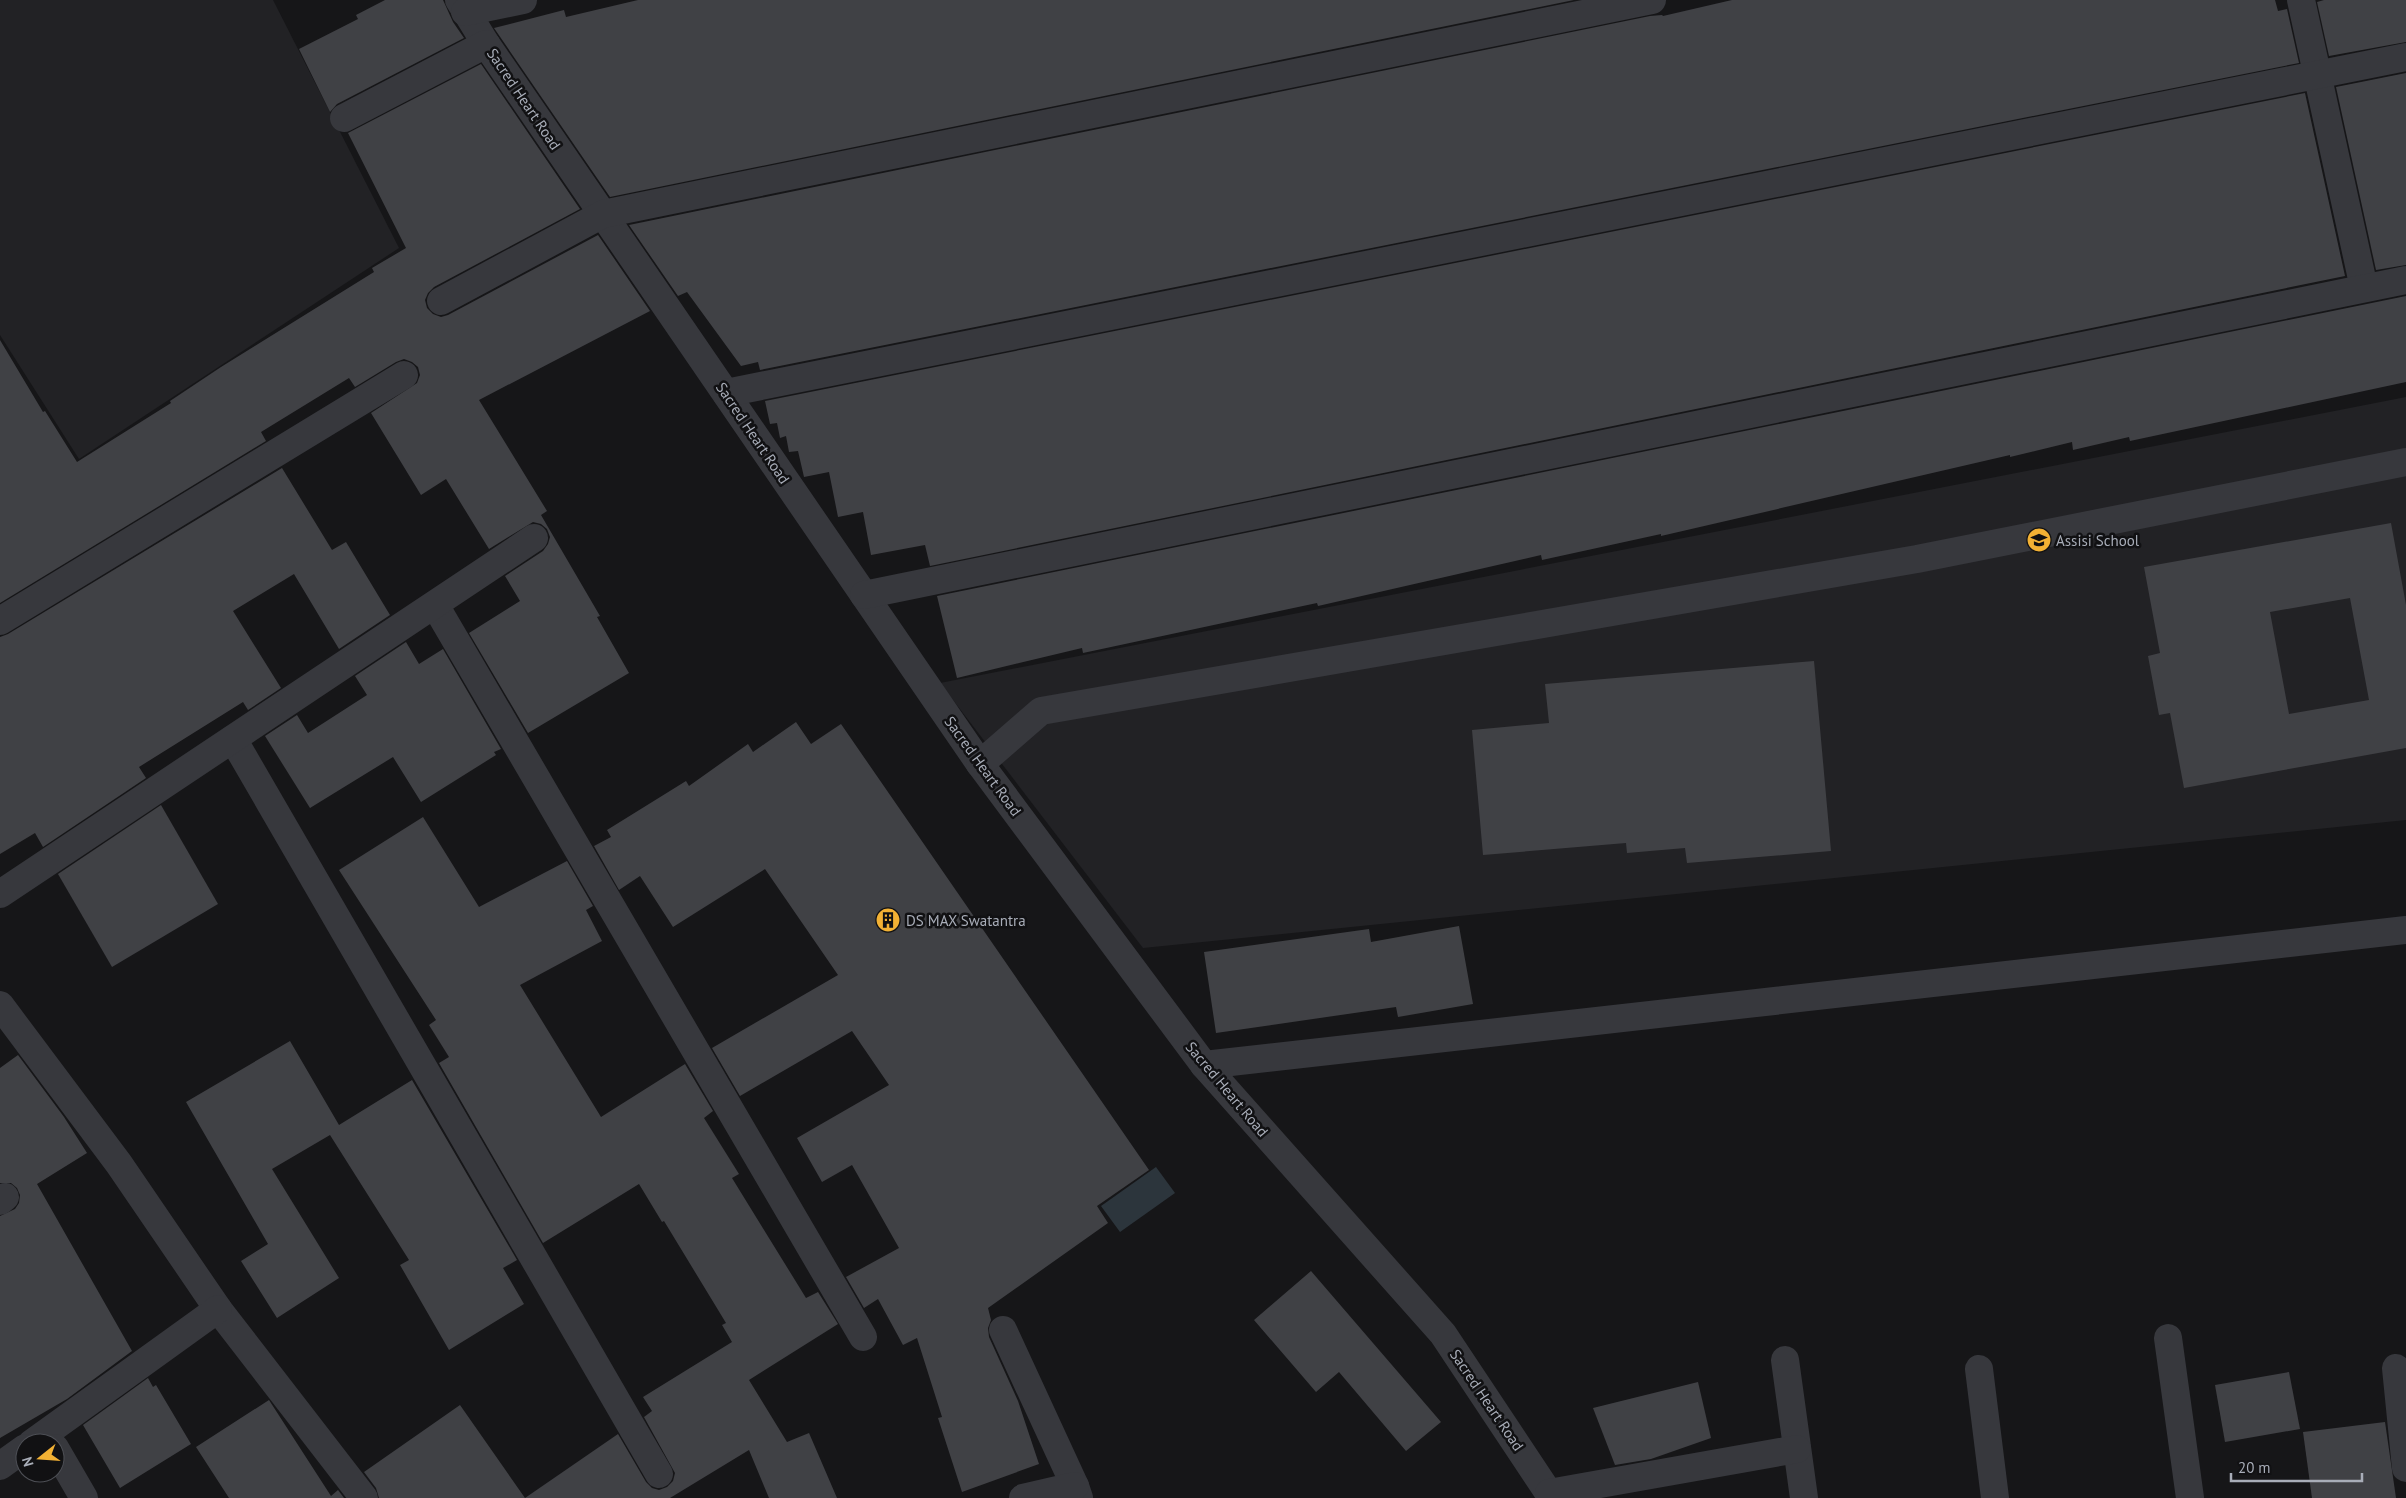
<svg xmlns="http://www.w3.org/2000/svg" width="2406" height="1498" font-family="'PT Sans',sans-serif">
	<style>
		.built { fill: #222225 }
		.water { fill: #2c353c }
		.building { fill: #404145; fill-rule: evenodd }
		.lines { fill: none; stroke-linecap: round; stroke-linejoin: round }
		.minor { stroke: #37383d; stroke-width: 28 }
		.labels { text-anchor: middle; dominant-baseline: central; stroke-width: 5; stroke-linejoin: round; paint-order: stroke }
		.street-label { font-size: 15px; fill: #a8adb8; stroke: #111113 }
		.poi-label { font-size: 15px; fill: #a8adb8; stroke: #111113; text-anchor: start }
	</style>
	<rect width="100%" height="100%" fill="#161618"/>
	<g class="built">
		<polygon points="0,0 273,0 399,248 79,459 0,335"/>
		<polygon points="2406,397 2406,820 1143,948 940,683"/>
	</g>
	<polygon class="water" points="1156,1167 1175,1193 1120,1232 1101,1206"/>
	<g class="building">
		<polygon points="385,0 443,0 453,22 464,38 337,104 330,112 299,49 358,19 356,15"/>
		<polygon points="638,0 1574,0 610,197 494,28 564,10 566,17"/>
		<polygon points="1732,0 2275,0 2278,11 2287,9 2299,63 760,370 758,362 741,366 687,292 678,296 629,225 1650,16 1662,15 1663,16"/>
		<polygon points="2324,0 2406,0 2406,42 2329,56 2317,2"/>
		<polygon points="481,64 580,209 434,287 428,293 425,300 427,308 433,314 441,317 448,315 598,235 650,311 479,400 547,511 541,515 600,616 597,617 629,673 528,733 469,633 520,601 505,576 543,551 548,544 550,537 547,529 541,524 533,522 489,549 446,479 421,495 371,413 417,383 420,375 418,367 412,362 404,359 396,362 355,387 349,378 261,432 266,441 0,603 0,340 43,412 45,411 77,462 171,403 170,401 221,367 374,272 372,268 406,248 348,133"/>
		<polygon points="2406,73 2406,265 2376,270 2336,87"/>
		<polygon points="2305,93 2345,276 930,566 925,545 871,555 863,512 838,517 829,472 804,477 798,451 789,452 786,436 780,438 777,423 770,424 765,401"/>
		<polygon points="2406,296 2406,382 2130,441 2129,437 2073,450 2072,442 2010,457 2010,455 1661,536 1661,534 1542,560 1541,555 1318,606 1317,603 1083,653 1082,648 957,678 937,596"/>
		<polygon points="282,468 332,550 346,542 390,615 339,649 294,574 233,611 281,688 248,710 243,702 139,767 146,778 43,847 35,833 0,854 0,637 8,634"/>
		<path d="M2391 523 2406 605V748L2184 788 2170 713 2159 715 2148 656 2160 653 2144 567ZM2350 598 2369 700 2289 714 2270 612Z"/>
		<polygon points="406,642 419,664 443,649 501,749 494,752 496,755 421,802 393,757 310,808 265,736 297,715 308,733 367,695 355,676"/>
		<polygon points="1814,661 1831,851 1687,863 1685,848 1627,853 1626,843 1483,855 1472,730 1549,723 1545,684"/>
		<polygon points="796,722 811,744 841,724 1149,1170 1097,1206 1108,1223 988,1308 991,1320 988,1328 989,1337 1018,1401 1039,1464 962,1492 938,1418 942,1417 917,1338 903,1345 878,1299 864,1308 846,1277 899,1248 852,1165 822,1182 797,1138 889,1085 852,1031 740,1096 712,1048 838,975 765,869 673,927 640,876 619,890 594,846 611,837 607,830 686,781 689,786 748,744 753,752"/>
		<polygon points="161,805 218,904 112,967 58,874"/>
		<polygon points="423,817 479,907 567,861 593,906 586,910 602,941 520,985 601,1117 685,1064 713,1111 704,1118 739,1174 732,1178 806,1298 818,1292 838,1324 749,1380 787,1442 809,1433 837,1498 769,1498 749,1450 670,1498 525,1498 618,1434 646,1482 652,1488 659,1490 667,1487 673,1481 675,1473 644,1417 652,1411 643,1397 732,1342 722,1325 726,1323 664,1221 662,1222 639,1184 543,1243 439,1063 449,1057 429,1025 436,1020 339,870"/>
		<polygon points="1459,926 1473,1004 1398,1017 1396,1007 1216,1033 1204,952 1369,929 1371,942"/>
		<polygon points="290,1041 339,1125 412,1080 517,1260 503,1268 524,1304 449,1350 400,1265 409,1260 330,1135 272,1169 339,1278 277,1318 241,1261 268,1244 186,1102"/>
		<polygon points="18,1055 64,1117 87,1153 37,1184 132,1351 67,1399 0,1438 0,1216 15,1209 19,1203 20,1195 17,1188 11,1183 0,1183 0,1068"/>
		<polygon points="1311,1271 1441,1422 1406,1451 1339,1372 1316,1392 1254,1320"/>
		<polygon points="2289,1372 2300,1429 2225,1442 2215,1385"/>
		<polygon points="148,1378 153,1387 156,1385 191,1444 120,1488 83,1425"/>
		<polygon points="1698,1382 1711,1438 1651,1459 1615,1465 1593,1408"/>
		<polygon points="269,1400 331,1496 338,1490 344,1498 229,1498 196,1447"/>
		<polygon points="460,1405 525,1498 379,1498 376,1488 364,1472"/>
		<polygon points="2385,1422 2396,1498 2312,1498 2303,1432"/>
	</g>
	<g class="lines">
		<g class="minor">
			<polyline points="459,0 486,44 980,764 1204,1065 1443,1334 1552,1498"/>
			<polyline points="2301,0 2364,288"/>
			<polyline points="465,12 523,0"/>
			<polyline points="344,118 486,44"/>
			<polyline points="441,301 603,214 1652,0"/>
			<polyline points="726,393 2406,57"/>
			<polyline points="864,595 2406,280"/>
			<polyline points="435,605 863,1337"/>
			<polyline points="0,621 404,375"/>
			<polyline points="233,739 659,1474"/>
			<polyline points="980,764 1041,711 1917,559 2406,462"/>
			<polyline points="0,894 534,538"/>
			<polyline points="0,1005 119,1164 218,1309 364,1498"/>
			<polyline points="1204,1065 2406,930"/>
			<polyline points="0,1201 5,1197"/>
			<polyline points="1003,1330 1075,1486 1079,1498"/>
			<polyline points="2168,1338 2190,1498"/>
			<polyline points="1785,1360 1804,1498"/>
			<polyline points="2396,1368 2406,1468"/>
			<polyline points="1979,1369 1995,1498"/>
			<polyline points="32,1443 218,1309"/>
			<polyline points="55,1448 84,1498"/>
			<polyline points="0,1466 25,1448"/>
			<polyline points="1549,1493 1797,1449"/>
			<polyline points="1023,1498 1075,1486"/>
		</g>
	</g>
	<defs>
		<symbol id="school-disc" viewBox="-11 -11 22 22"><circle r="9.5" fill="#f2b134" stroke="#111113"/><path d="M0-5L7-2L0 1L-7-2ZM-4 1L0 2.5L4 1V4Q0 6-4 4Z" fill="#111"/></symbol>
		<symbol id="building-disc" viewBox="-11 -11 22 22"><circle r="9.5" fill="#f2b134" stroke="#111113"/><path d="M-4-6H4V6H1V3H-1V6H-4ZM-2.5-4.3h1.7v1.8h-1.7ZM.8-4.3h1.7v1.8H.8ZM-2.5-1h1.7V.8h-1.7ZM.8-1h1.7V.8H.8Z" fill="#111"/></symbol>
	</defs>
	<g fill-rule="evenodd">
		<use href="#school-disc" x="2025" y="526" width="28" height="28"/>
		<use href="#building-disc" x="874" y="906" width="28" height="28"/>
	</g>
	<g class="labels">
		<g class="street-label">
			<text transform="translate(524 99) rotate(56)">Sacred Heart Road</text>
			<text transform="translate(753 433) rotate(56)">Sacred Heart Road</text>
			<text transform="translate(983 766) rotate(54)">Sacred Heart Road</text>
			<text transform="translate(1227 1089) rotate(50)">Sacred Heart Road</text>
			<text transform="translate(1487 1400) rotate(56)">Sacred Heart Road</text>
		</g>
		<g class="poi-label">
			<text x="2056" y="540">Assisi School</text>
			<text x="906" y="920">DS MAX Swatantra</text>
		</g>
	</g>
	<g transform="translate(40 1458) rotate(253)"><circle r="24" fill="#111113" stroke="#4d4f55"/>
	<path d="M0-4L9 19L0 12L-9 19Z" fill="#f2b134"/>
	<text y="-8" font-size="14" font-weight="bold" text-anchor="middle" fill="#a8adb8">N</text>
	</g>
	<path d="M2231 1473v8h131v-8" fill="none" stroke="#a8adb8" stroke-width="2.5"/>
	<text x="2238" y="1473" font-size="15" fill="#a8adb8" stroke="#111113" stroke-width="4" paint-order="stroke">20 m</text>
</svg>
